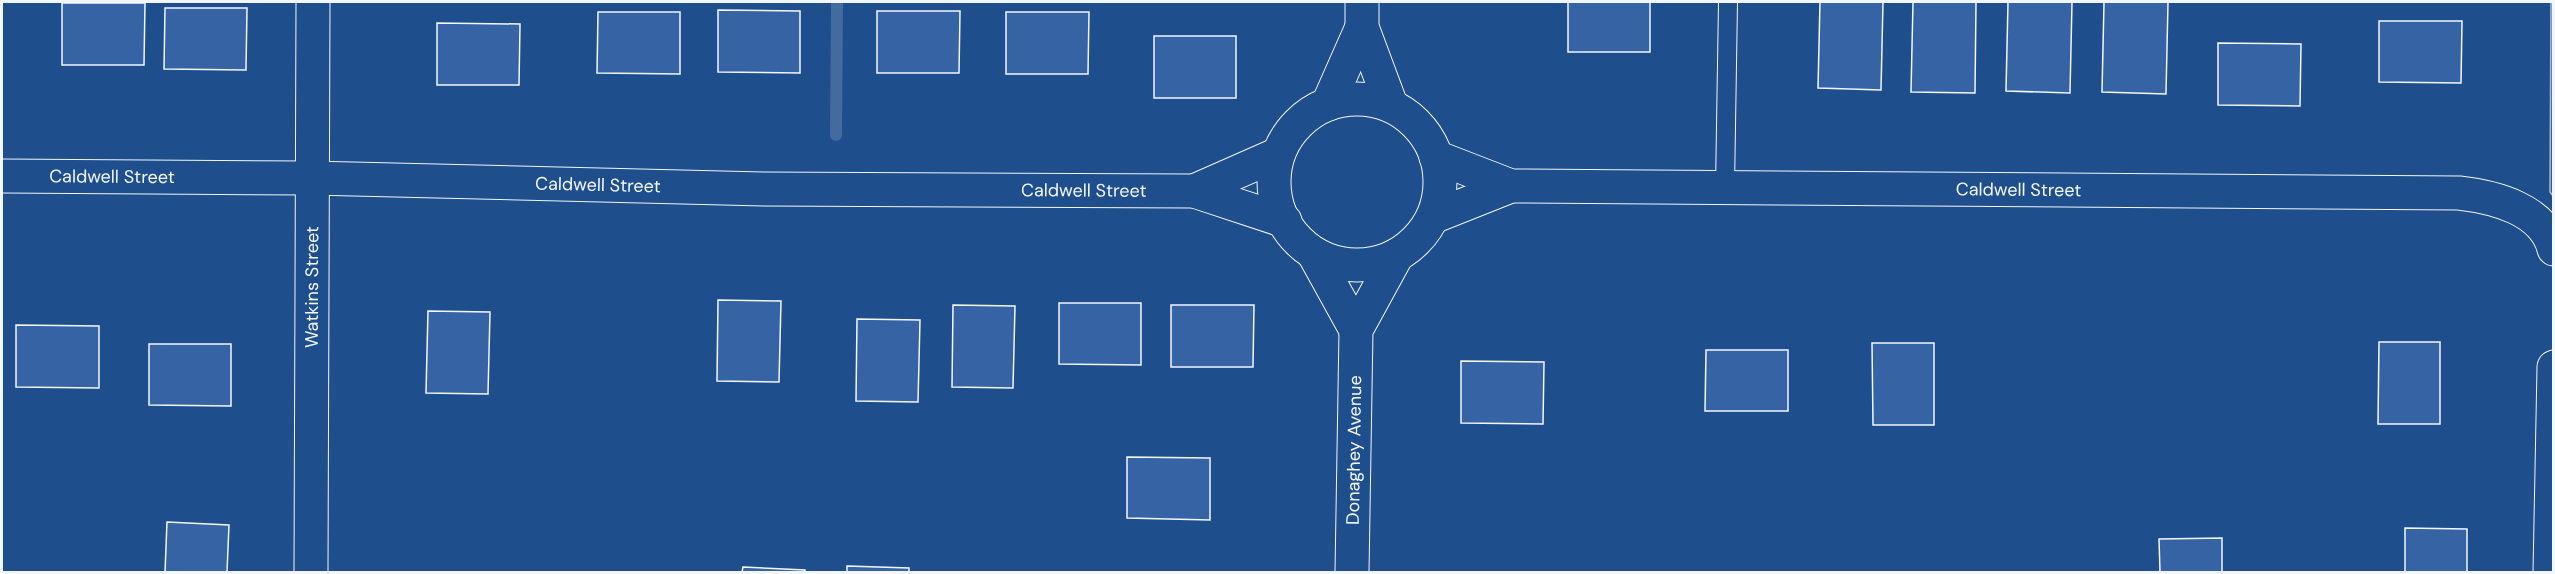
<svg xmlns="http://www.w3.org/2000/svg" width="2555" height="574" font-family="'DM Sans',sans-serif">
	<style>
		.built { fill: #305b95; stroke: #a8bbd7; stroke-width: 1.5 }
		.lines { fill: none; stroke-linecap: round; stroke-linejoin: round }
		.stream { stroke: #446ba0; stroke-width: 12 }
		.building { fill: #3563a3; stroke: #f2f6ff; stroke-width: 1.5 }
		.service-casing { stroke: #f2f6ff; stroke-width: 20 }
		.minor-casing { stroke: #f2f6ff; stroke-width: 35 }
		.tertiary-casing { stroke: #f2f6ff; stroke-width: 35 }
		.secondary-casing { stroke: #f2f6ff; stroke-width: 35 }
		.service { stroke: #1f4e8c; stroke-width: 18 }
		.minor { stroke: #1f4e8c; stroke-width: 33 }
		.tertiary { stroke: #1f4e8c; stroke-width: 33 }
		.secondary { stroke: #1f4e8c; stroke-width: 33 }
		.labels { text-anchor: middle; dominant-baseline: central; stroke-width: 4.5; stroke-linejoin: round; paint-order: stroke }
		.street-label { font-size: 18px; fill: #f2f6ff; stroke: #1f4e8c }
	</style>
	<rect width="100%" height="100%" fill="#1f4e8c"/>
	<polygon class="built" points="2551,2 2554,2 2553,196 2550,192"/>
	<g class="lines">
		<polyline class="stream" points="836,135 837,2"/>
	</g>
	<g class="building">
		<rect x="1568" y="2" width="82" height="50"/>
		<polygon points="1820,2 1883,2 1881,90 1818,88"/>
		<polygon points="1913,2 1976,2 1975,93 1911,92"/>
		<polygon points="2008,2 2072,2 2070,93 2006,91"/>
		<polygon points="2104,2 2168,2 2166,94 2102,92"/>
		<polygon points="62,3 145,3 144,65 62,65"/>
		<polygon points="165,8 247,8 246,70 164,69"/>
		<polygon points="718,10 800,11 800,73 718,72"/>
		<polygon points="877,11 960,11 959,73 877,73"/>
		<polygon points="598,12 680,12 680,74 597,73"/>
		<polygon points="1006,12 1089,12 1088,74 1006,74"/>
		<polygon points="2379,21 2462,21 2461,83 2379,82"/>
		<polygon points="437,23 520,24 519,85 437,85"/>
		<rect x="1154" y="36" width="82" height="62"/>
		<polygon points="2218,43 2301,44 2300,106 2218,105"/>
		<polygon points="718,300 781,301 779,382 717,381"/>
		<polygon points="1059,303 1141,303 1141,365 1059,364"/>
		<polygon points="953,305 1015,306 1013,388 952,387"/>
		<polygon points="1171,305 1254,305 1253,367 1171,367"/>
		<polygon points="428,311 490,312 488,394 426,393"/>
		<polygon points="857,319 920,320 918,402 856,401"/>
		<polygon points="16,325 99,326 99,388 16,387"/>
		<polygon points="2379,342 2440,342 2440,424 2378,424"/>
		<polygon points="1872,343 1934,343 1934,425 1873,425"/>
		<polygon points="149,344 231,344 231,406 149,405"/>
		<polygon points="1706,350 1788,350 1788,411 1705,411"/>
		<polygon points="1461,361 1544,362 1543,424 1461,423"/>
		<polygon points="1127,457 1210,458 1210,520 1127,518"/>
		<polygon points="167,522 229,525 227,572 165,572"/>
		<polygon points="2405,528 2467,529 2467,572 2405,572"/>
		<polygon points="2222,538 2222,572 2160,572 2159,539"/>
		<polygon points="847,566 909,568 909,572 847,572"/>
		<polygon points="743,567 805,570 805,572 742,572"/>
	</g>
	<g class="lines">
		<defs>
			<polyline id="service" points="1725,188 1728,2"/>
			<g id="minor">
				<path id="s1" d="M1436 157 1511 186 2459 193C2494 197 2544 209 2554 249"/>
				<polyline points="1433,217 1511,186"/>
				<path id="s2" d="M311 572 313 2"/>
				<polyline points="2550,572 2554,367"/>
			</g>
			<g id="tertiary">
				<polyline points="1362,2 1362,27 1391,105"/>
				<polyline points="1328,104 1362,27"/>
			</g>
			<g id="secondary">
				<circle cx="1357" cy="182" r="83"/>
				<path id="s3" d="M2 176 311 178 764 189 1194 191 1285 221"/>
				<polyline points="1194,191 1278,154"/>
				<polyline points="1314,254 1356,330"/>
				<path id="s4" d="M1352 572 1356 330 1397 255"/>
			</g>
		</defs>
		<use href="#service" class="service-casing"/>
		<use href="#minor" class="minor-casing"/>
		<use href="#tertiary" class="tertiary-casing"/>
		<use href="#secondary" class="secondary-casing"/>
		<use href="#service" class="service"/>
		<use href="#minor" class="minor"/>
		<use href="#tertiary" class="tertiary"/>
		<use href="#secondary" class="secondary"/>
	</g>
	<g class="labels">
		<g class="street-label">
			<text stroke="none"><textPath href="#s3" startOffset="110">Caldwell Street</textPath></text>
			<text stroke="none"><textPath href="#s3" startOffset="596">Caldwell Street</textPath></text>
			<text stroke="none"><textPath href="#s3" startOffset="1082">Caldwell Street</textPath></text>
			<text stroke="none"><textPath href="#s1" startOffset="588">Caldwell Street</textPath></text>
			<text stroke="none"><textPath href="#s2" startOffset="285">Watkins Street</textPath></text>
			<text stroke="none"><textPath href="#s4" startOffset="122">Donaghey Avenue</textPath></text>
		</g>
	</g>
	<rect width="2555" height="574" fill="none" stroke="#f2f6ff" stroke-width="6"/>
</svg>
